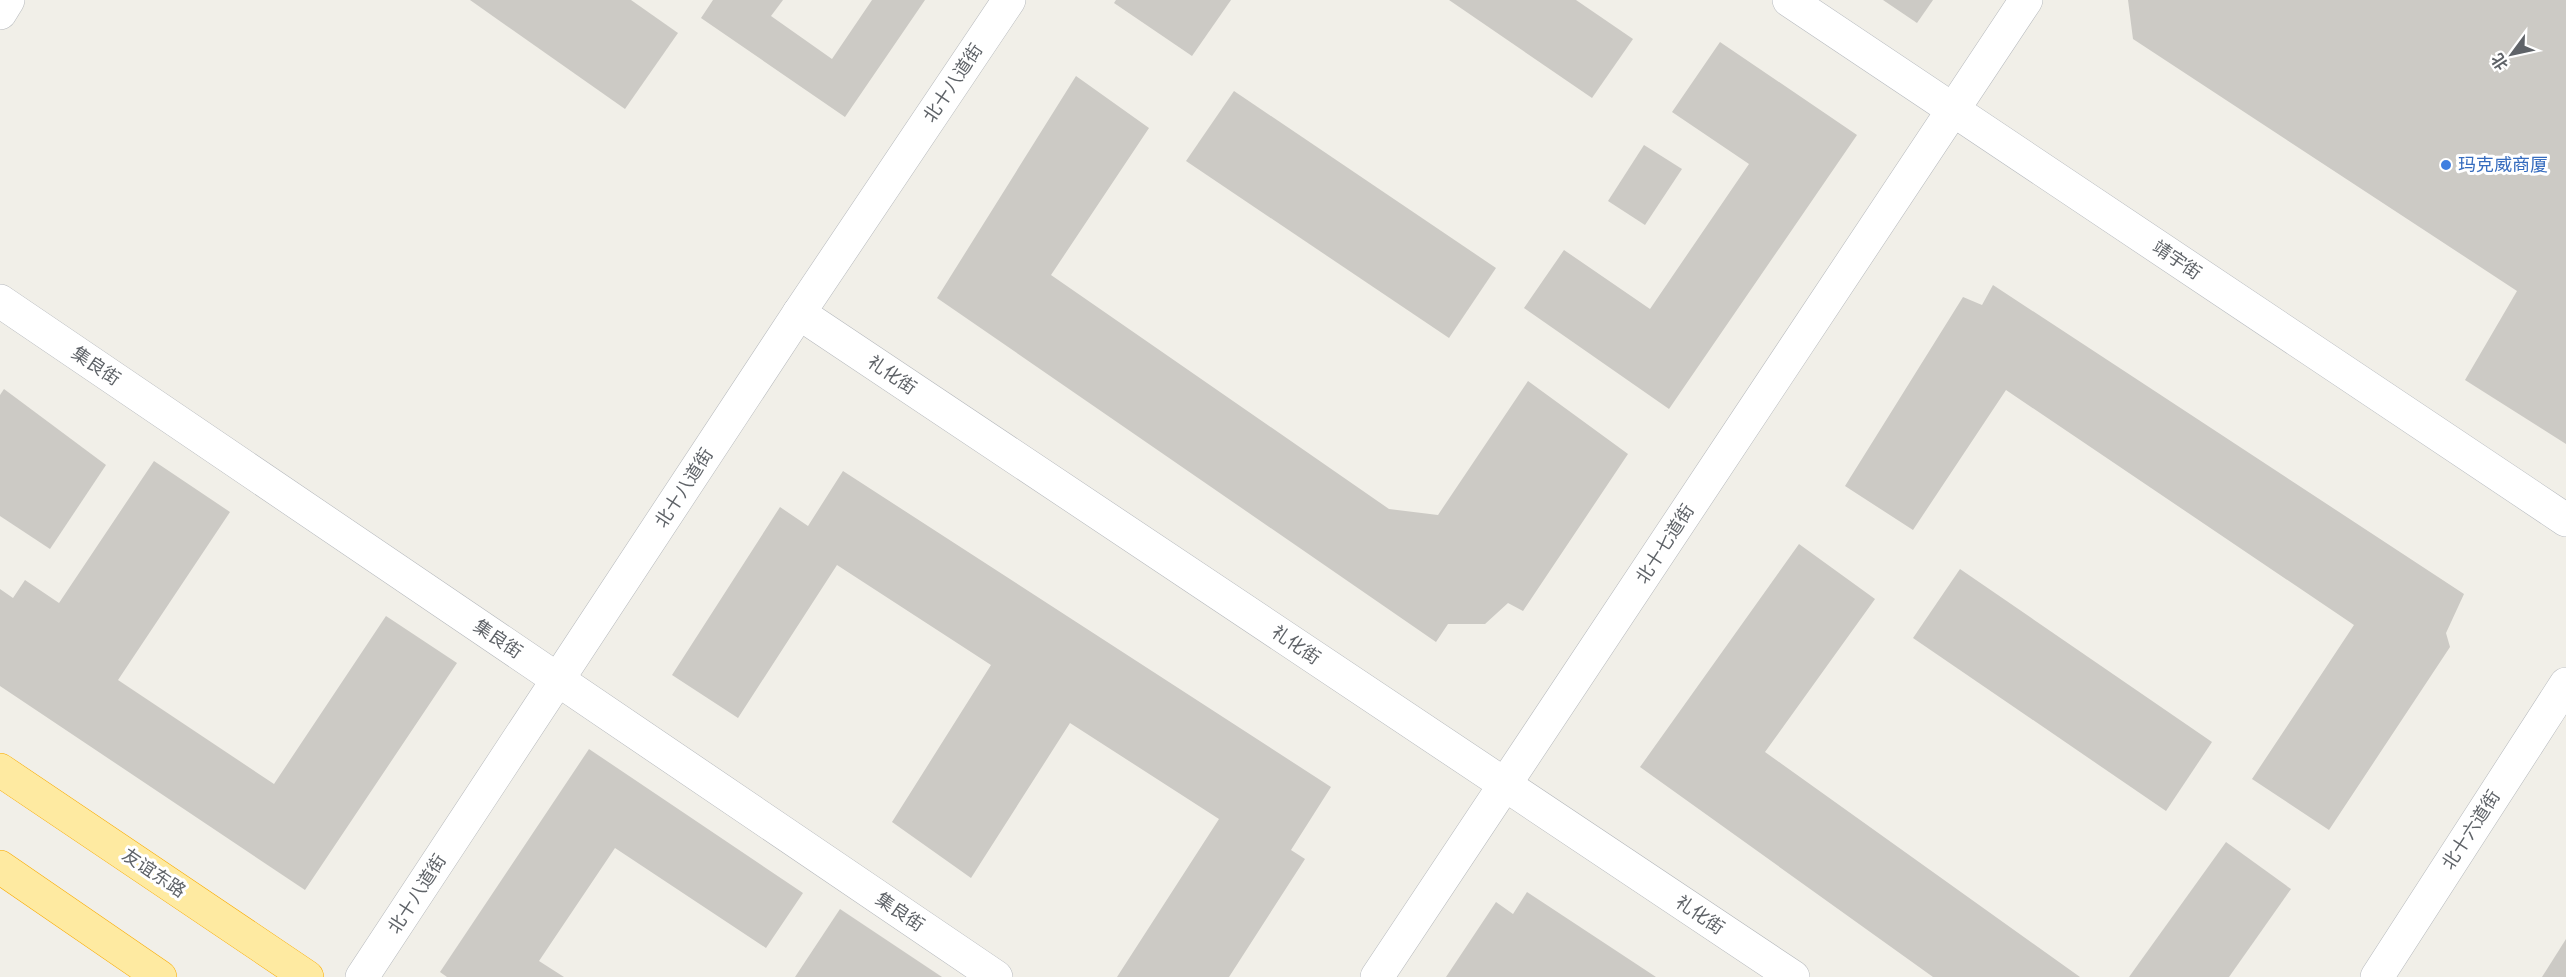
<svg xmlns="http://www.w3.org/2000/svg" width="2566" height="977" font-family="Figtree,'Noto Sans SC',sans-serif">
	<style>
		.building { fill: #cccac5 }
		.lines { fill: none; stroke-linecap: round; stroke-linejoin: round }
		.tertiary-casing { stroke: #b5b8bc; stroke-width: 34 }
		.secondary-casing { stroke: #b6babf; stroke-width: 34 }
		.trunk-casing { stroke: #f9ab00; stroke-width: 34 }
		.tertiary { stroke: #fff; stroke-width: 33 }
		.secondary { stroke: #fff; stroke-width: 33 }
		.trunk { stroke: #feeaa1; stroke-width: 33 }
		.shop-dot { fill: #3f7fe0; stroke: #fff; stroke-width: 2 }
		.labels { text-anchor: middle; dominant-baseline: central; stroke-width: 6; stroke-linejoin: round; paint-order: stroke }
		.street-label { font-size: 18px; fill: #5f6368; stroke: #fff }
		.shop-label { font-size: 18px; fill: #366cbe; stroke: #fff; text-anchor: start }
	</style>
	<rect width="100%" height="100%" fill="#f1efe8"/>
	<g class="building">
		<polygon points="470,0 631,0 678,33 625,109"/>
		<polygon points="713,0 783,0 771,16 832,59 872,0 925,0 845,117 701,18"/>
		<polygon points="1116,0 1231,0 1192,56 1114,3"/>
		<polygon points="1449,0 1576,0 1633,39 1592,98"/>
		<polygon points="1883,0 1933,0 1917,23"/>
		<polygon points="2128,0 2566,0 2566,444 2465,380 2517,291 2133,39"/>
		<polygon points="1720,42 1857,135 1669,409 1524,308 1564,250 1650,309 1749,164 1672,112"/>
		<polygon points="1076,76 1149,128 1051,275 1389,509 1438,515 1528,381 1628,454 1523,611 1508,603 1485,624 1448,624 1436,642 937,298"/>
		<polygon points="1234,91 1496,268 1449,338 1186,161"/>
		<polygon points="1644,145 1682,169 1645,225 1608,201"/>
		<polygon points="1993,285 2464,594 2446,633 2450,647 2329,830 2252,779 2354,625 2006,390 1913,530 1845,486 1963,297 1982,305"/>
		<polygon points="4,389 106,465 50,549 0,516 0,395"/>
		<polygon points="154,461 230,512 118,680 274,784 386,616 457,663 305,890 0,686 0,589 13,598 25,580 59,603"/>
		<polygon points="843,471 1331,787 1291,850 1305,859 1229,977 1117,977 1219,819 1070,723 971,878 892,822 991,665 837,565 738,718 672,675 780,507 808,526"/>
		<polygon points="1799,544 1875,599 1765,752 2080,977 1933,977 1640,767"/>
		<polygon points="1960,569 2212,742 2166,811 1913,638"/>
		<polygon points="589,749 803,893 766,948 615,848 539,961 564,977 447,977 440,972"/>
		<polygon points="2226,842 2291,889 2229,977 2129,977"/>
		<polygon points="1527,892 1656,977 1446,977 1496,902 1513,914"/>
		<polygon points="840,909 942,977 795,977"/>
		<polygon points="2566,939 2566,977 2542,977"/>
	</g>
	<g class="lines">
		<defs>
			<g id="tertiary">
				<polyline points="0,13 8,0"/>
				<polyline points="0,301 996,977"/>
				<polyline points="799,313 1793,977"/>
				<polyline points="362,977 799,313 1009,0"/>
				<polyline points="1377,977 2026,0"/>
				<polyline points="2377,977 2566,684"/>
			</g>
			<polyline id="secondary" points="1789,0 2566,520"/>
			<g id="trunk">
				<polyline points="0,770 307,977"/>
				<polyline points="0,867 160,977"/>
			</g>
		</defs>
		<use href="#tertiary" class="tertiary-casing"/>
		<use href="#secondary" class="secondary-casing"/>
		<use href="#trunk" class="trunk-casing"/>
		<use href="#tertiary" class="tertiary"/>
		<use href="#secondary" class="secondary"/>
		<use href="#trunk" class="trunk"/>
	</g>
	<circle class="shop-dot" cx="2446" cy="165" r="6"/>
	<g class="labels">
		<g class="street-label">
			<text transform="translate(953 83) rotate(-56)">北十八道街</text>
			<text transform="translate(2177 260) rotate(34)">靖宇街</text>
			<text transform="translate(96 366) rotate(34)">集良街</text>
			<text transform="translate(892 375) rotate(34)">礼化街</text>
			<text transform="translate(684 488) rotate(-57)">北十八道街</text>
			<text transform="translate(1665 544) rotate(-57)">北十七道街</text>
			<text transform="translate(498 639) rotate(34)">集良街</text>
			<text transform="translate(1296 645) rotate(34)">礼化街</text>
			<text transform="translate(2471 830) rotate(-57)">北十六道街</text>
			<text transform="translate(154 873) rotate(34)">友谊东路</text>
			<text transform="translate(417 894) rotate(-57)">北十八道街</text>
			<text transform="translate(900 912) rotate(34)">集良街</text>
			<text transform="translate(1700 915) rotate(34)">礼化街</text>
		</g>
		<g class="shop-label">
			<text x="2458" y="165">玛克威商厦</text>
		</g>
	</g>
	<g transform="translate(2512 54) rotate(237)" stroke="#ffffff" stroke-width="4.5" paint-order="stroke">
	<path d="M0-4.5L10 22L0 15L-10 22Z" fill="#5f6368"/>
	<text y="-9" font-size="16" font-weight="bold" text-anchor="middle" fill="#5f6368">北</text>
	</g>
</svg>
